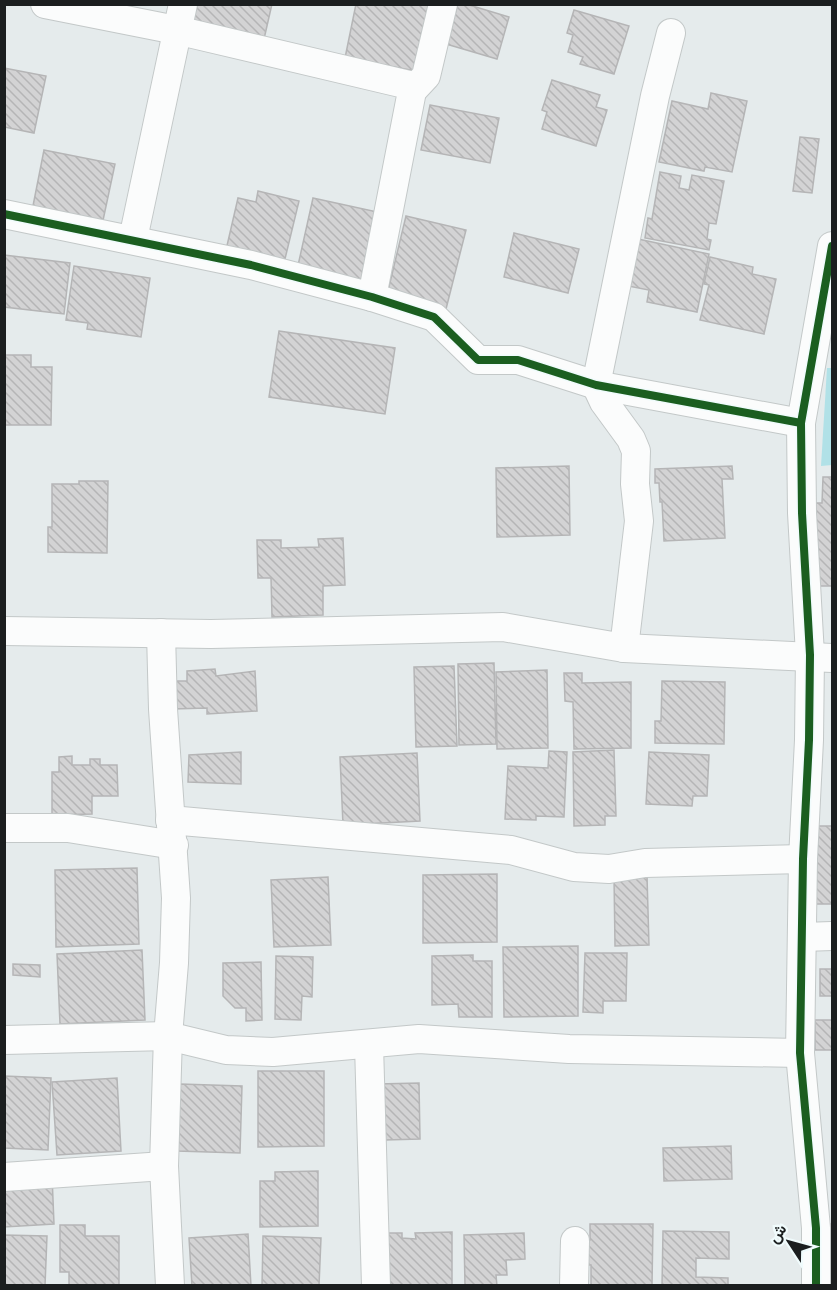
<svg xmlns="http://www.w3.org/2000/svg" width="837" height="1290" font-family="Poppins,Vazirmatn,sans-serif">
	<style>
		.grass { fill: #b1e1e7 }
		.building { fill: url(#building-back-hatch); stroke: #b5b5b6; stroke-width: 1.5 }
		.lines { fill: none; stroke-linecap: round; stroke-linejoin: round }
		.street-casing { stroke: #c3c8c8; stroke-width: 30 }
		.street { stroke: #fbfcfc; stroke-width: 28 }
		.cycleway-casing { stroke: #f0fbfc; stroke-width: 11 }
		.cycleway { stroke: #1b5e20; stroke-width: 8 }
	</style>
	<defs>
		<pattern id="building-back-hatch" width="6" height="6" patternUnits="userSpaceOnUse" patternTransform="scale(1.5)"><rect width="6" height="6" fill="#d3d3d4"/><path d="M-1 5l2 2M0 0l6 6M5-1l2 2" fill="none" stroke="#b5b5b6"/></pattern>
	</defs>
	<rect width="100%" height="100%" fill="#e5ebec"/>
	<polygon class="grass" points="827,368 832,368 832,465 821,466"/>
	<g class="building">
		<polygon points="197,4 272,4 264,39 192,22"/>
		<polygon points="356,4 429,4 416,71 345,58"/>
		<polygon points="458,4 466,4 509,17 497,59 446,44"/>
		<polygon points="574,10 629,26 614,74 580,64 583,57 568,52 573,35 567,33"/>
		<polygon points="4,68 46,76 34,133 4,127"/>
		<polygon points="552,80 600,95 596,107 607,110 596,146 542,129 547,112 542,110"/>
		<polygon points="711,93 747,101 732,172 705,167 704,171 659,162 672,101 708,109"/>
		<polygon points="430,105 499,118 490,163 421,150"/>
		<polygon points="800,137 819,139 812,193 793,191"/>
		<polygon points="44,150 115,164 102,225 32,211"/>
		<polygon points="660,172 681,176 679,188 689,190 692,175 724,181 716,224 709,223 707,239 711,240 709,250 645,238 648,218 652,219"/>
		<polygon points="258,191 299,201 284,263 226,250 238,198 256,202"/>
		<polygon points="313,198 382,213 366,285 297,270"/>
		<polygon points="406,216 466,230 446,309 387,295"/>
		<polygon points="514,233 579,249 568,293 504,277"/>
		<polygon points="638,239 709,254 697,312 647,302 649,290 628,286"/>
		<polygon points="4,255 70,263 64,314 4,307"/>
		<polygon points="710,257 753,267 752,274 776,279 764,334 700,320 709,285 704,284"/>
		<polygon points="74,266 150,278 141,337 87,329 88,323 66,320"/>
		<polygon points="279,331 395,348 385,414 269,397"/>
		<polygon points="4,355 31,355 31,367 52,367 51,425 4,425"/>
		<polygon points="569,466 570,535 497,537 496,468"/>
		<polygon points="732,466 733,479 722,479 725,538 664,541 662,502 660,502 659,483 655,483 655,469"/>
		<polygon points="823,477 832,477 832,586 811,586 813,503 822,503"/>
		<polygon points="79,481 108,481 107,553 48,552 48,527 52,527 52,484 79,484"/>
		<polygon points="343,538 345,585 323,586 323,615 272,617 271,578 258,578 257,540 281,540 281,548 319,547 318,539"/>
		<polygon points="494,663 496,744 459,745 458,664"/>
		<polygon points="454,666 457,746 416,747 414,667"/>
		<polygon points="215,669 216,676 255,671 257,711 207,714 207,708 173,709 172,681 187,681 187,671"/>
		<polygon points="547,670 548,748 497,749 496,672"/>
		<polygon points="564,673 582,673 582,683 631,682 631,748 574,749 573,702 565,701"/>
		<polygon points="662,681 725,682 724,744 655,743 655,721 661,721"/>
		<polygon points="614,750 616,816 605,816 605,825 574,826 573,752"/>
		<polygon points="549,751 567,752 564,817 536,816 536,820 505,819 508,766 548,768"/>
		<polygon points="241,752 241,784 188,782 189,755"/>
		<polygon points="649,752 709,755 707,796 693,796 692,806 646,804"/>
		<polygon points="417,753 420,821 343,825 340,757"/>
		<polygon points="72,756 72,765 90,765 90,759 100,759 100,765 117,765 118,796 92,796 92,814 52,815 52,772 59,772 59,757"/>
		<polygon points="809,826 832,826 832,904 810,904"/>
		<polygon points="137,868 139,944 56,947 55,870"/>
		<polygon points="497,874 497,942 423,943 423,875"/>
		<polygon points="614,876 647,876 649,945 615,946"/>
		<polygon points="328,877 331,945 274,947 271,880"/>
		<polygon points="578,946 578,1016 504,1017 503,947"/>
		<polygon points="142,950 145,1020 60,1024 57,954"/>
		<polygon points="585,953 627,953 626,1001 603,1001 603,1013 583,1012"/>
		<polygon points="473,955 473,961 492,961 492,1017 459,1017 458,1004 432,1005 432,956"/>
		<polygon points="276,956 313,957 312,997 302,996 301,1020 275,1019"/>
		<polygon points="261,962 262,1020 246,1021 246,1008 235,1008 223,996 223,963"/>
		<polygon points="13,964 40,965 40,977 13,975"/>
		<rect x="820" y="969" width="12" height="27"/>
		<rect x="815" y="1020" width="17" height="30"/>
		<polygon points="258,1071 324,1071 324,1146 258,1147"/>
		<polygon points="4,1076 51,1078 48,1150 4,1148"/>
		<polygon points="117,1078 121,1151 57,1155 52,1082"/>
		<polygon points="419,1083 420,1139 385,1140 378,1084"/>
		<polygon points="180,1084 242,1086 240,1153 177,1151"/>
		<polygon points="731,1146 732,1179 664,1181 663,1148"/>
		<polygon points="318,1171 318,1226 260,1227 260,1181 275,1181 275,1172"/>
		<polygon points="52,1175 54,1224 4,1227 4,1178"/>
		<polygon points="590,1224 653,1224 652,1286 591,1286 591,1265 579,1265 579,1240 590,1240"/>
		<rect x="829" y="1224" width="3" height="22"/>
		<polygon points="60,1225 85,1225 85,1236 119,1236 119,1286 69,1286 69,1272 60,1272"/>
		<polygon points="663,1231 729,1232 729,1259 696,1258 696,1277 728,1278 728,1286 662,1286"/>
		<polygon points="452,1232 452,1286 383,1286 386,1233 402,1233 402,1238 416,1239 415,1233"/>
		<polygon points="524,1233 525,1259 506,1260 507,1275 496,1275 497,1286 465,1286 464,1235"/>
		<polygon points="248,1234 251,1286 192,1286 189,1238"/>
		<polygon points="4,1235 47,1236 45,1286 4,1286"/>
		<polygon points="263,1236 321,1238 319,1286 262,1286"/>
	</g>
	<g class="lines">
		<defs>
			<g id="street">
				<polyline points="45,4 176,30 409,85 412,91 372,297"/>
				<polyline points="412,91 426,76 443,4"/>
				<polyline points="4,214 251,265 372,297 434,317 478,360 518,360 596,385 801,423"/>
				<polyline points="133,239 183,4"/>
				<polyline points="4,631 211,634 503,627 624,648 832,658"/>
				<polyline points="161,633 163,709 176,898 174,963 168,1036 164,1166 170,1286"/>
				<polyline points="624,648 639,521 635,484 636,451 631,439 604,402 596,385 655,96 671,33"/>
				<polyline points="170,820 511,850 574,867 609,869 645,863 803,859"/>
				<polyline points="4,828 68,828 174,845"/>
				<polyline points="803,937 832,936"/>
				<polyline points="4,1040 168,1036 226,1050 273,1052 419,1039 569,1049 800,1053"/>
				<polyline points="369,1045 376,1286"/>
				<polyline points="4,1177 164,1166"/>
				<polyline points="574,1286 575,1241"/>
				<polyline points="816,1286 816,1228 800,1053 803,859 809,740 810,655 802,513 801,423 832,246"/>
			</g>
		</defs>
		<use href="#street" class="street-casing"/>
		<use href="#street" class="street"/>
		<defs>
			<g id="cycleway">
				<polyline points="4,214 251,265 372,297 434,317 478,360 518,360 596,385 801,423"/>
				<polyline points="816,1286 816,1228 800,1053 803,859 809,740 810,655 802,513 801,423 832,246"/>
			</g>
		</defs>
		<use href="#cycleway" class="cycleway-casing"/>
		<use href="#cycleway" class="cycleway"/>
	</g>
	<rect width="837" height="1290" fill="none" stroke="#1b1e1f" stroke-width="12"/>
	<g transform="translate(789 1242) rotate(306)" stroke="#f0fbfc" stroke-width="4.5" paint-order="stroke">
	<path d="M0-4.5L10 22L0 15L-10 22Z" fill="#1b1e1f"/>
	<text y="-9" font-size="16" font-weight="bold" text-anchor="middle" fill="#1b1e1f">ش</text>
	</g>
</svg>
